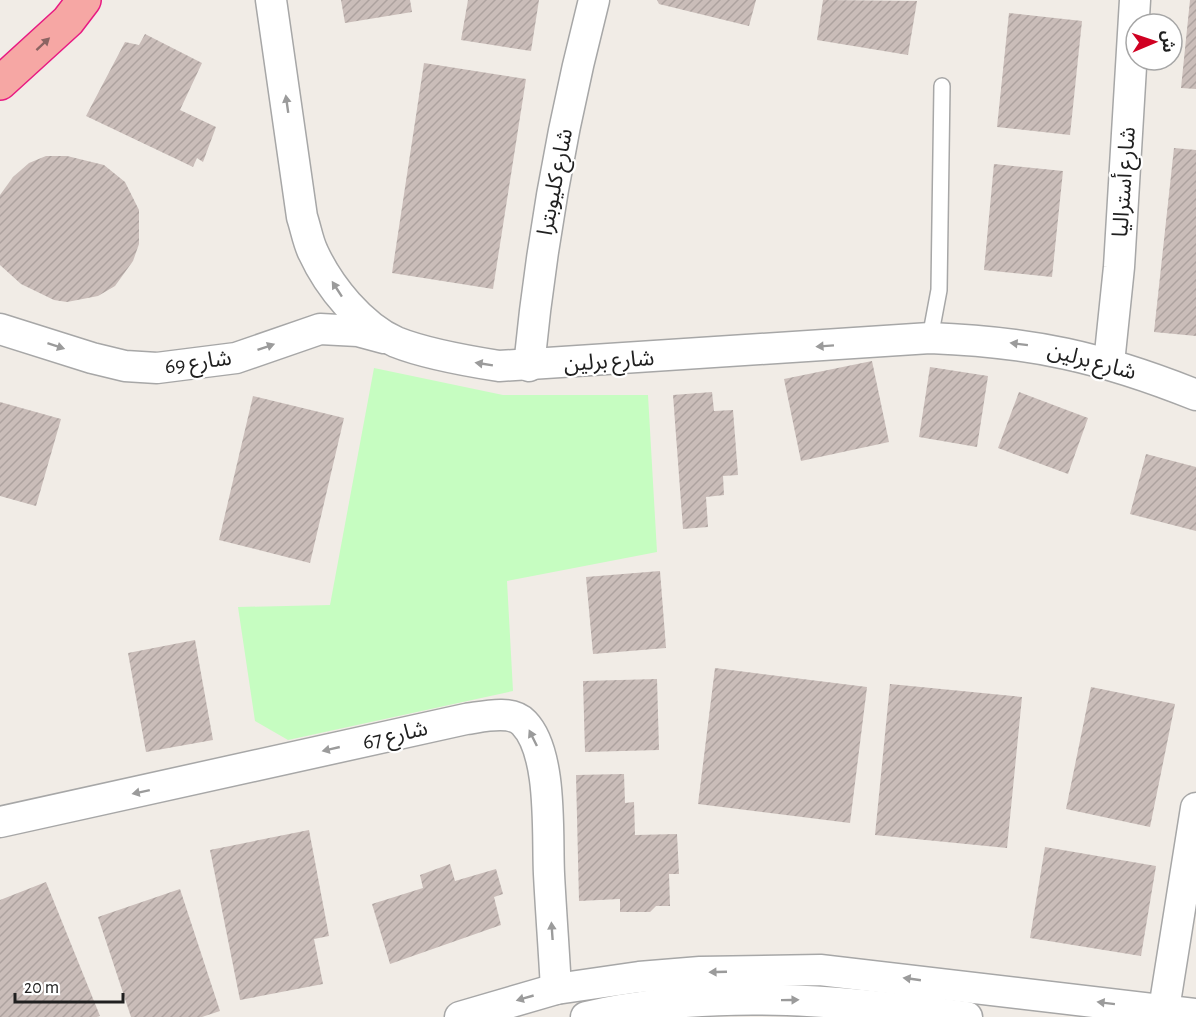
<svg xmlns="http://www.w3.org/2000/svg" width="1196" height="1017" font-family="'Alegreya Sans','Noto Sans Arabic',sans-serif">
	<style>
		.park { fill: #c6fdc1 }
		.building { fill: url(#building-hatch) }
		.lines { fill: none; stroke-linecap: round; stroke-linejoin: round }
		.service-casing { stroke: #a7a7a7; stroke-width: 18 }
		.minor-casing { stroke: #a7a7a7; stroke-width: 33 }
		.trunk-casing { stroke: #e81a82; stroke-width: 36 }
		.service { stroke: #fff; stroke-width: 15 }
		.minor { stroke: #fff; stroke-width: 30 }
		.trunk { stroke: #f6a7a4; stroke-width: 33 }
		.oneway { fill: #8b6462 }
		.oneway2 { fill: #9b9b9b }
		.labels { text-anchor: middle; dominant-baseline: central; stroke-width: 4.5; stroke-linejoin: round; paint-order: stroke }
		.street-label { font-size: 22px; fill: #202020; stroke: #fff }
	</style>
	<defs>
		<pattern id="building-hatch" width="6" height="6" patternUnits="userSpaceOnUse" patternTransform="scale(1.5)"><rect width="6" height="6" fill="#cabdb9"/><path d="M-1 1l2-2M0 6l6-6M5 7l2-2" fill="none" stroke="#ada29f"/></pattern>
	</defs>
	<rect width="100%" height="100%" fill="#f1ece6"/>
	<polygon class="park" points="374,368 503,395 648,395 657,552 507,581 513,691 288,740 255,721 238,607 330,605"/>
	<g class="building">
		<polygon points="341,0 410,0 412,12 345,23"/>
		<polygon points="468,0 539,0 531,51 461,40"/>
		<polygon points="657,0 756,0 749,26 659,4"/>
		<polygon points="823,0 917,1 908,55 817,40"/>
		<polygon points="1190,0 1196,0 1196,89 1181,88"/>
		<polygon points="1009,13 1082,21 1070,135 997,127"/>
		<polygon points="145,34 202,63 180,110 216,127 203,162 197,158 193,167 86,116 125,42 139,45"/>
		<polygon points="424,63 526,79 493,289 392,273"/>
		<polygon points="1174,148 1196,150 1196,336 1154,332"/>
		<polygon points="46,156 67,156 104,165 125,182 139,210 139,244 133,261 115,286 98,296 67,302 54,300 21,284 0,265 0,195 13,177 29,163"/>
		<polygon points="994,164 1063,171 1052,277 984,270"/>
		<polygon points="872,361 889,442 801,461 784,379"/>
		<polygon points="930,367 988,376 977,447 919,437"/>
		<polygon points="712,392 714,411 733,410 738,475 723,476 724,495 706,497 708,527 683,529 673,395"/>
		<polygon points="1019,392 1088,418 1068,474 998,448"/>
		<polygon points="253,396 344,418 310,563 219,540"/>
		<polygon points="0,402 61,419 36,506 0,496"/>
		<polygon points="1146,454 1196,467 1196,531 1130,514"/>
		<polygon points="660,571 666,648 593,654 586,577"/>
		<polygon points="195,640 213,740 146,752 128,653"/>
		<polygon points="715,668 867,687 850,823 698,804"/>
		<polygon points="657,679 659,750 585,752 583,681"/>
		<polygon points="890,684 1022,697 1007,848 875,835"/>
		<polygon points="1091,687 1175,704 1150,827 1066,809"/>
		<polygon points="624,774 625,803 634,802 635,835 677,834 679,874 669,874 670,906 656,906 650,912 620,912 620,899 579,901 576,775"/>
		<polygon points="309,830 329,936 314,939 323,984 240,1000 210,850"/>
		<polygon points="1045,847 1156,866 1141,956 1030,938"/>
		<polygon points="450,864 455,881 496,869 503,894 494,897 501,925 390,964 372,904 423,888 420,875"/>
		<polygon points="46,882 100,1016 97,1017 0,1017 0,900"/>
		<polygon points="180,889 220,1011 202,1017 131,1017 98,917"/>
	</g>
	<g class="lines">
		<defs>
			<polyline id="service" points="930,338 939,290 942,86"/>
			<g id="minor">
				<path d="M271 0 302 217C306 229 308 242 313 252 329 287 361 326 396 342 426 354 467 361 499 366L930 338C1032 342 1101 357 1196 395"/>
				<polyline points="0,329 92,358 125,366 157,368 236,358 320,329 358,331 384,338"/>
				<polyline points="1109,363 1119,267 1135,0"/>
				<path d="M529 366C541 243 563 120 594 0"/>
				<path d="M0 822 466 719C482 717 511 709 524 723 553 753 547 834 549 874 551 913 554 951 556 989"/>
				<polyline points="1164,1009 1196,808"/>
				<polyline points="460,1017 556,989 639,977 700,972 820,970 1196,1014"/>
				<path d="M586 1017C710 988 841 1000 967 1017"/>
			</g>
			<polyline id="trunk" points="0,83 68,21 84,0"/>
		</defs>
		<use href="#service" class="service-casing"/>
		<use href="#minor" class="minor-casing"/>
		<use href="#trunk" class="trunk-casing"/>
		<use href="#service" class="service"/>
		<use href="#minor" class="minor"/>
		<use href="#trunk" class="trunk"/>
	</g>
	<defs><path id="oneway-solid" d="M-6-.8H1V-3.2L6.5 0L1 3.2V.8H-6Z" transform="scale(1.5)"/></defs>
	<use class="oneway" href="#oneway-solid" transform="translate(43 44) rotate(-43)"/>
	<g class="oneway2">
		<use href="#oneway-solid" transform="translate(287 104) rotate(-98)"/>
		<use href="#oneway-solid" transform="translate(337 289) rotate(-123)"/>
		<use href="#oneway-solid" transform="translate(1019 344) rotate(-173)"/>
		<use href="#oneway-solid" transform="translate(56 346) rotate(18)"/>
		<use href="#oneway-solid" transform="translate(825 346) rotate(176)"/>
		<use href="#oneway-solid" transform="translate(266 347) rotate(-19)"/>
		<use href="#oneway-solid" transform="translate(484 364) rotate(-171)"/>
		<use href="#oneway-solid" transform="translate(533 738) rotate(-116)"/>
		<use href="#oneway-solid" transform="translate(331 749) rotate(167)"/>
		<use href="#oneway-solid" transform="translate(141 792) rotate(168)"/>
		<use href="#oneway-solid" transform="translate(552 931) rotate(-94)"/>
		<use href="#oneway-solid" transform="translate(718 972) rotate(178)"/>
		<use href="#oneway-solid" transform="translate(912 979) rotate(-172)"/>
		<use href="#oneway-solid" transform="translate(525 998) rotate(164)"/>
		<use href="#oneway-solid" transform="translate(790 1000) rotate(-1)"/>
		<use href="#oneway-solid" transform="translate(1106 1003) rotate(-173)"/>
	</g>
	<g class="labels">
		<g class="street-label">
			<text transform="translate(555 182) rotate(-79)">شارع كليوبترا</text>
			<text transform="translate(1124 182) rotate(-86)">شارع أستراليا</text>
			<text transform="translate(609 361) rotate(-4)">شارع برلين</text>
			<text transform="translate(1092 361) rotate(15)">شارع برلين</text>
			<text transform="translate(198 362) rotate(-8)">شارع 69</text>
			<text transform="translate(395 735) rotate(-13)">شارع 67</text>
		</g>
	</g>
	<g transform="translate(1154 42) rotate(88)"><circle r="28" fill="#ffffff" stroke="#a6a6a6" stroke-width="1.5"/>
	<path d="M0-4.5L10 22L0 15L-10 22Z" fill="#d00022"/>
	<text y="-9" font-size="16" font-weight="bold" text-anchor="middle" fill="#202020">ش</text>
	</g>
	<path d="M15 993v9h108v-9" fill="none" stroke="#202020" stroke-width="3"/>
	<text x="24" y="993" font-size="18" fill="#202020" stroke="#ffffff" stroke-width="4.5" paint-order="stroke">20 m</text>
</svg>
